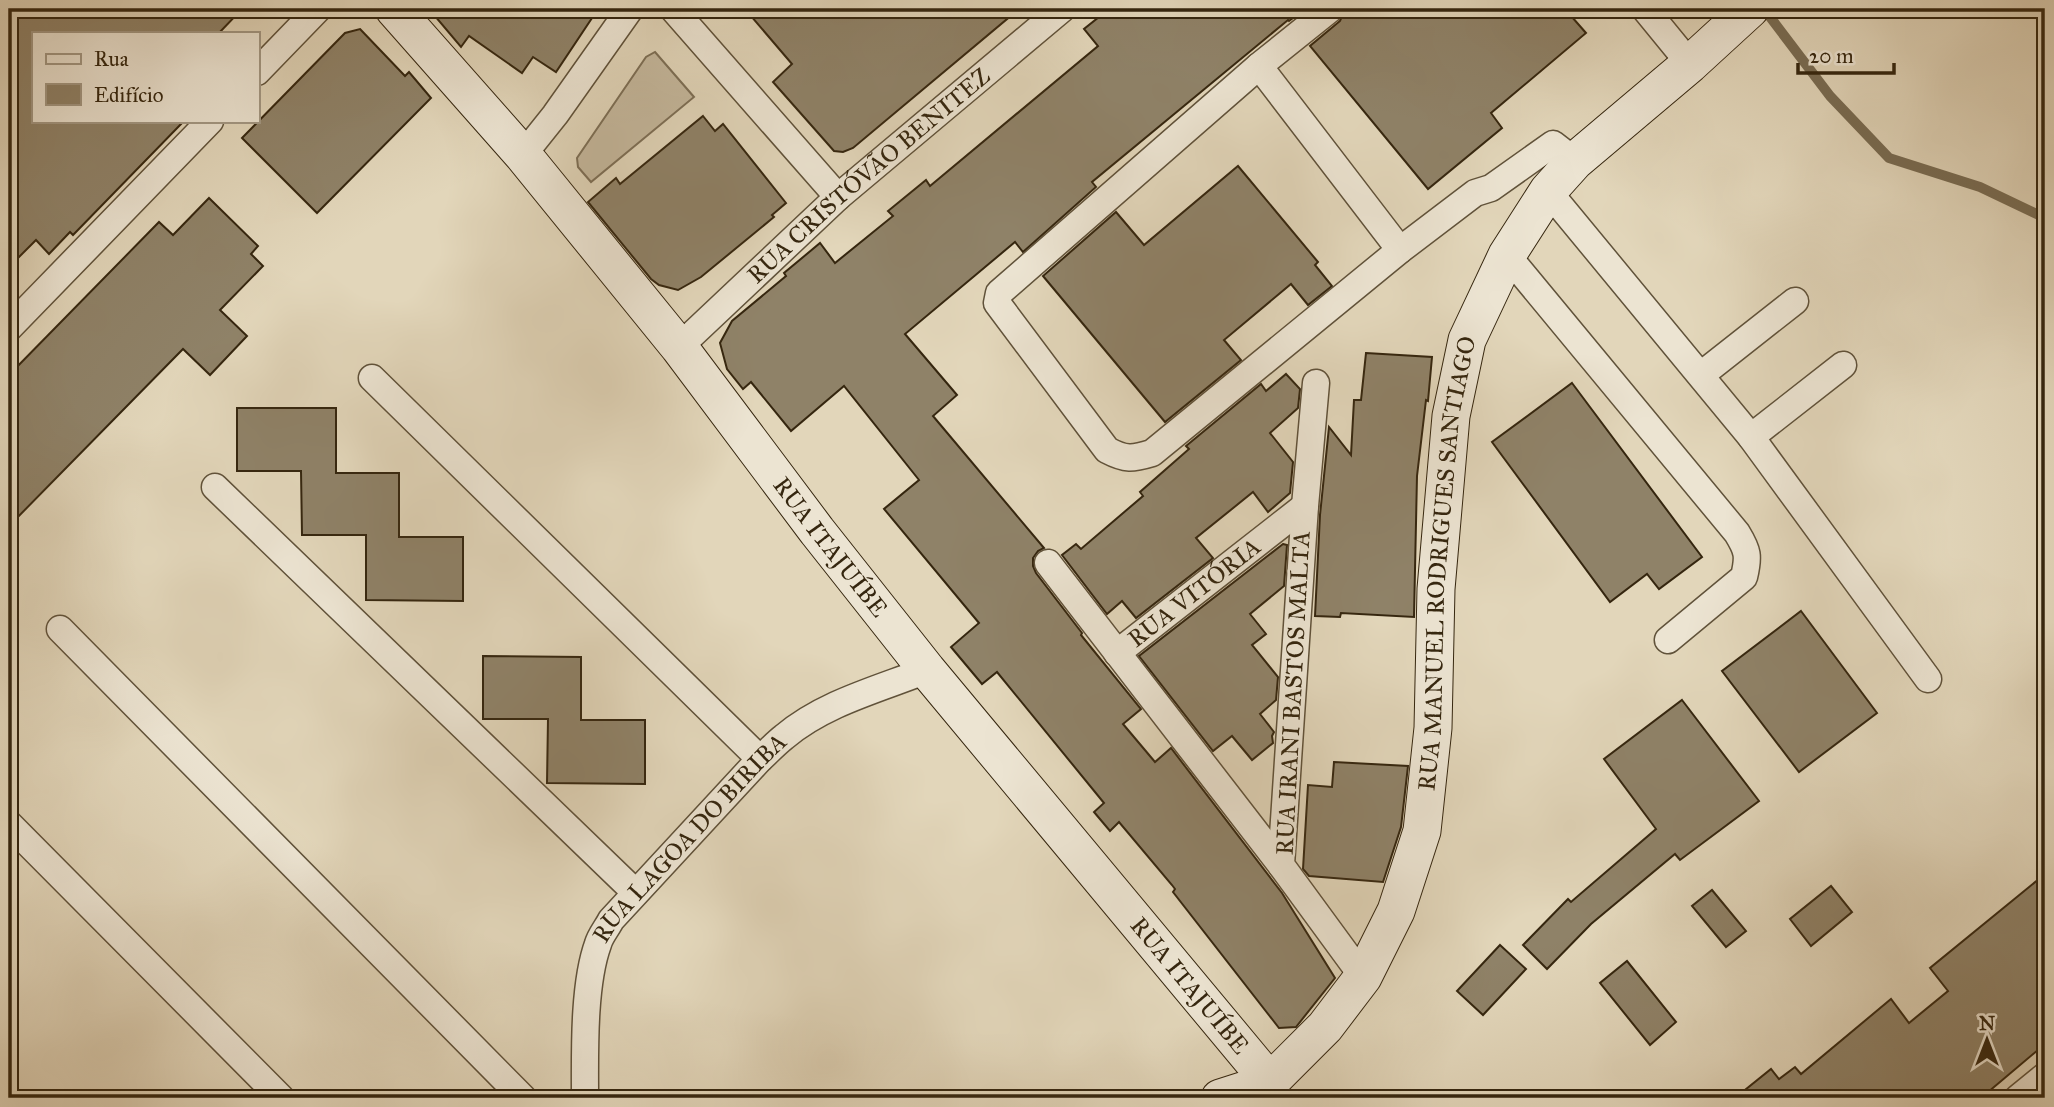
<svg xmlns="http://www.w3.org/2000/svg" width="2054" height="1107" font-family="'IM FELL Great Primer',serif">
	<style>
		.green { fill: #c5b89d; stroke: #7d6f56; stroke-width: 2 }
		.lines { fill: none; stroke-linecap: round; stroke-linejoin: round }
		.stream { stroke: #796c53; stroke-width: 10 }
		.building { fill: #8f8268; stroke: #35260f; stroke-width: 2 }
		.minor-casing { stroke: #60523a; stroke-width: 29 }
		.secondary-casing { stroke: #35260f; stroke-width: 39 }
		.minor { stroke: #ece4d2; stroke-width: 26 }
		.secondary { stroke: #ece4d2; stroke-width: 37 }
		.labels { text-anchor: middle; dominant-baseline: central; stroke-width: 5; stroke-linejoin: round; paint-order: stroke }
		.street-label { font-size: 24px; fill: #35260f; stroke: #ece4d2 }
	</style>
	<rect width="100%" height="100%" fill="#e2d6ba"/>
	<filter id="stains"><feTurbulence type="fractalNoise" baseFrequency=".00286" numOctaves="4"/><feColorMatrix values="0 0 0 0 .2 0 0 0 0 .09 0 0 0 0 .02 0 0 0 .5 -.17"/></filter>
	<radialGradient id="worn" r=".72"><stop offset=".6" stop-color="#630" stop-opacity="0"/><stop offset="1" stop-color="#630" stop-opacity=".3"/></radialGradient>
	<polygon class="green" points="655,52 694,97 591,182 578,167 577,158 646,57"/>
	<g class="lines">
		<polyline class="stream" points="1764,9 1830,96 1889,158 1980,187 2045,218"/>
	</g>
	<g class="building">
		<polygon points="9,9 242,9 219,33 33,33 33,121 184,121 73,235 70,232 49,254 36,240 9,267"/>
		<polygon points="429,9 598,9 556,72 533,57 522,73 469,36 461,47"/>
		<polygon points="745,9 1019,9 853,148 843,152 834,151 773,82 792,64"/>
		<polygon points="1109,9 1305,9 1289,21 1288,20 1092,182 1096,187 1023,252 1015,242 905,334 957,395 933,416 1044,548 1038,551 1033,558 1033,566 1036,573 1082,633 1081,635 1141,709 1123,724 1155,762 1171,748 1282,893 1335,978 1296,1027 1279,1028 1173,892 1175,889 1172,885 1119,822 1110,831 1094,812 1104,803 997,672 982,684 951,647 979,623 884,509 919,480 844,386 791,431 751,382 743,389 727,369 720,343 732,321 786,276 784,273 820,243 835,263 893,216 888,211 926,180 930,186 1098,46 1084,29"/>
		<polygon points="1345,9 1565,9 1586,33 1491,113 1502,128 1428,189 1310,46 1340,21"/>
		<polygon points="360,29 405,76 409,72 431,98 317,213 242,138 345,33"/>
		<polygon points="703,116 715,131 723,124 786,203 772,215 774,217 701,277 678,290 659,285 651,279 588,202 616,178 620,184"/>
		<polygon points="1238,166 1318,262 1315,265 1332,286 1308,305 1291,284 1224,340 1241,360 1165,422 1043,276 1116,212 1144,245"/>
		<polygon points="209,198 258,246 251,254 263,266 220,310 247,336 210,375 183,349 9,526 9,375 159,222 173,235"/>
		<polygon points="1366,353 1432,357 1428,401 1426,400 1417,476 1414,617 1341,613 1340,617 1315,616 1320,515 1329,427 1351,455 1354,400 1361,400"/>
		<polygon points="1286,374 1300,389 1298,408 1270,433 1293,462 1290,493 1268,512 1253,492 1196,538 1213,558 1136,618 1122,601 1107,614 1062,555 1076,544 1081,549 1143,496 1140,492 1189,449 1186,446 1261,384 1266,391"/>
		<polygon points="1572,383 1702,557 1659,589 1647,574 1610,602 1492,442"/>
		<polygon points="237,408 336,408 336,473 399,473 399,537 463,537 463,601 366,600 366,535 302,535 301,471 237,471"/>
		<polygon points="1283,544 1287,545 1284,586 1250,614 1266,634 1252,645 1278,677 1276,700 1260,714 1274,732 1272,736 1273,743 1252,760 1232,736 1213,751 1139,656"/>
		<polygon points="1801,611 1877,713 1799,772 1722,671"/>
		<polygon points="483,656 581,657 581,720 645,720 645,784 547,783 548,719 483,719"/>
		<polygon points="1682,700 1759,801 1680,860 1675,854 1591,924 1547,969 1523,945 1568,899 1571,902 1656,829 1604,759"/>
		<polygon points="1334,762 1408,766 1401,827 1383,882 1309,876 1303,869 1308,785 1332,787"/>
		<polygon points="2045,874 2045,1044 1981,1098 1735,1098 1771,1069 1779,1079 1795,1067 1801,1074 1891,999 1909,1023 1948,991 1930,968"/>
		<polygon points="1831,886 1852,912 1811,946 1790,919"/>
		<polygon points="1712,890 1746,931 1726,947 1692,906"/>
		<polygon points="1500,945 1526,969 1483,1015 1457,991"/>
		<polygon points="1627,961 1676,1022 1650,1045 1600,983"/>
	</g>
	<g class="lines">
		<defs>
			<g id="minor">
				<polyline points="673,9 838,197"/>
				<path d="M1330 9 1259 66 999 293 997 303 1107 450C1126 460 1132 459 1152 453L1400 250 1475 193 1491 188 1553 144 1575 161"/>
				<polyline points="1645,9 1690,64"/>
				<polyline points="1259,66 1400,250"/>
				<polyline points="257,72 318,9"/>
				<polyline points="523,155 555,115 630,9"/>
				<polyline points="1548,191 1751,437 1928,679"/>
				<path d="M1507 255 1737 533C1748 551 1749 556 1744 577L1668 640"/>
				<polyline points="9,328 210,121"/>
				<path id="s1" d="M679 347 838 197 1062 9"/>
				<polyline points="1701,375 1795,301"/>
				<polyline points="372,378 760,759"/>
				<polyline points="1316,383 1305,506 1281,865 1363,977"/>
				<polyline points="1751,437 1843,365"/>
				<polyline points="215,487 635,892"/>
				<polyline points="1048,563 1281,865"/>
				<polyline points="60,629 523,1098"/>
				<path id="s2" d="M1117 653 1305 506"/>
				<polyline points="9,824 281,1098"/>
				<path id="s3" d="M585 1098C585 1055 583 985 598 944 600 936 607 928 611 920L760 759C768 752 775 744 784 737 824 703 879 689 927 670"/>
				<polyline points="2018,1098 2045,1076"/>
			</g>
			<g id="secondary">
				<path id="s4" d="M394 9 523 155 679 347 817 531 927 670 1270 1082"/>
				<path id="s5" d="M1220 1098 1270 1082 1325 1027 1363 977 1396 911 1422 831 1433 728 1436 589 1451 416 1467 340 1507 255 1548 191 1575 161 1690 64 1750 9"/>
			</g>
		</defs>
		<use href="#minor" class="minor-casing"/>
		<use href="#secondary" class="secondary-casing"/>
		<use href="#minor" class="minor"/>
		<use href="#secondary" class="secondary"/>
	</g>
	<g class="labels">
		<g class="street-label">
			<text stroke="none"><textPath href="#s1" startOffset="256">RUA CRISTÓVÃO BENITEZ</textPath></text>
			<text stroke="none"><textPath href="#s4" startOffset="693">RUA ITAJUÍBE</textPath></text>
			<text stroke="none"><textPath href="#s5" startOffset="620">RUA MANUEL RODRIGUES SANTIAGO</textPath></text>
			<text stroke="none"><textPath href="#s2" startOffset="98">RUA VITÓRIA</textPath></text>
			<text transform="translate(1293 693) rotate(-87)">RUA IRANI BASTOS MALTA</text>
			<text stroke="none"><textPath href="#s3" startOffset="296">RUA LAGOA DO BIRIBA</textPath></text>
			<text stroke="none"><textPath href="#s4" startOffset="1260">RUA ITAJUÍBE</textPath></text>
		</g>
	</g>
	<rect width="2054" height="1107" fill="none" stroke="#e2d6ba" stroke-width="35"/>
	<rect x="10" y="10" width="2033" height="1086" fill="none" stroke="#35260f" stroke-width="3.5"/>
	<rect x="18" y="18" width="2019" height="1072" fill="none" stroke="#35260f" stroke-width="2"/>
	<rect x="32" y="32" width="228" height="91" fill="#ece4d2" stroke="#a39884" stroke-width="2"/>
	<rect x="46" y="54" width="35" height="10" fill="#ece4d2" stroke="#a39884" stroke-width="2"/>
	<text x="94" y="66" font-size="21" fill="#35260f">Rua</text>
	<rect x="46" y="84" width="35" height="21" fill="#8f8268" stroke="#a39884" stroke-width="2"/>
	<text x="94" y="102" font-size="21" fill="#35260f">Edifício</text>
	<g transform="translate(1987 1040)" stroke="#ece4d2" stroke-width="5" paint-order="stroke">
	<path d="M0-5L12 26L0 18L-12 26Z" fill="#35260f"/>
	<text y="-10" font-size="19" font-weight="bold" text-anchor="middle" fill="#35260f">N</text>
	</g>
	<path d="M1798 63v10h96v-10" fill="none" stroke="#35260f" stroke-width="3.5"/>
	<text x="1809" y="63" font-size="21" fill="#35260f" stroke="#ece4d2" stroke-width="5" paint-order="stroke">20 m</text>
	<rect width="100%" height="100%" filter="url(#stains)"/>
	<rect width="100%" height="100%" fill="url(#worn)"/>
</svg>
